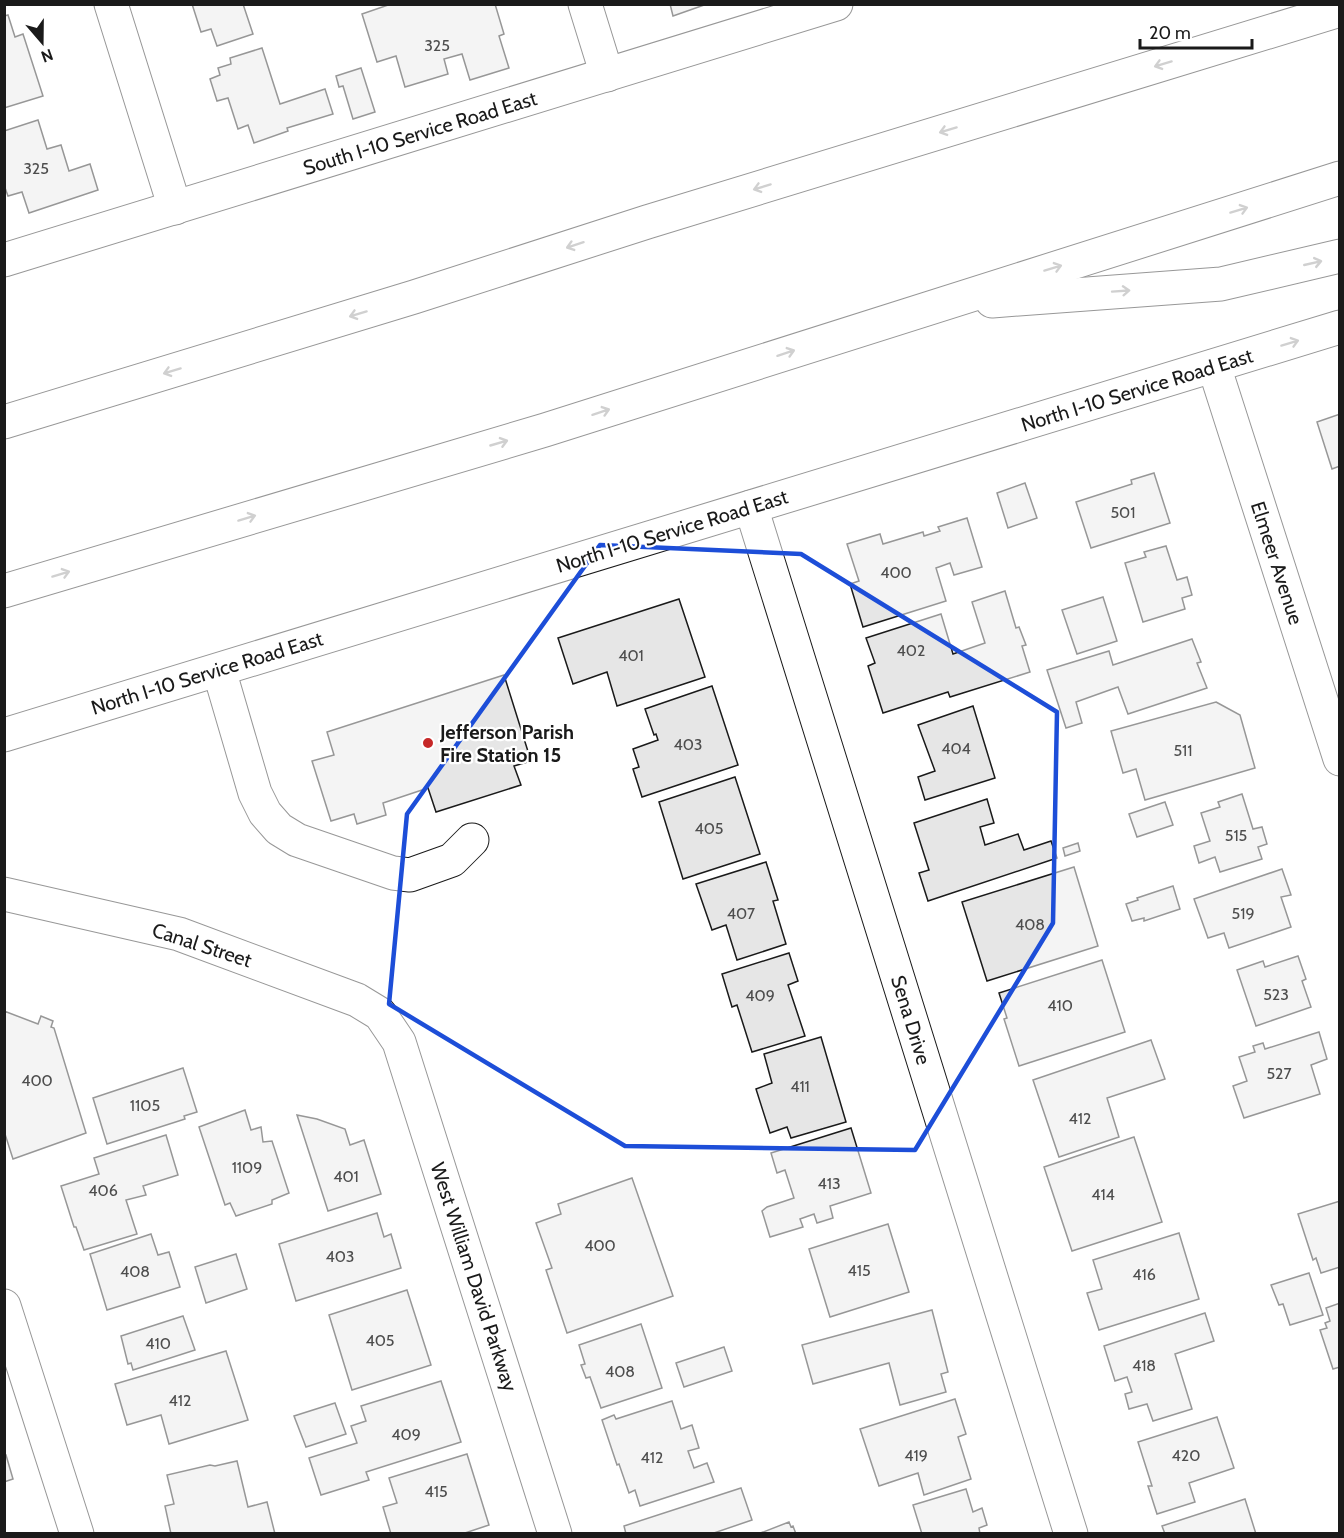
<svg xmlns="http://www.w3.org/2000/svg" width="1344" height="1538" font-family="Cabin,sans-serif">
	<style>
		.building { fill: #e6e6e6; stroke: #1a1a1a; stroke-width: 1.5 }
		.lines { fill: none; stroke-linecap: round; stroke-linejoin: round }
		.minor-casing { stroke: #1a1a1a; stroke-width: 35 }
		.highway-casing { stroke: #1a1a1a; stroke-width: 35 }
		.minor { stroke: #fff; stroke-width: 33 }
		.highway { stroke: #fff; stroke-width: 33 }
		.oneway { stroke: #989898 }
		.marked { fill: none; stroke: #1d4ed8; stroke-width: 4.5; stroke-linejoin: round }
		.poi-dot { fill: #c62828; stroke: #fff; stroke-width: 2 }
		.labels { text-anchor: middle; dominant-baseline: central; stroke-width: 4.5; stroke-linejoin: round; paint-order: stroke }
		.number-label { font-size: 16px; fill: #4d4d4d }
		.street-label { font-size: 20px; fill: #1a1a1a; stroke: #fff }
		.poi-label { font-size: 20px; font-weight: bold; fill: #1a1a1a; stroke: #fff; text-anchor: start }
	</style>
	<rect width="100%" height="100%" fill="#fff"/>
	<g class="building">
		<polygon points="192,4 243,4 253,34 217,46 211,29 201,32"/>
		<polygon points="391,4 495,4 504,34 499,36 509,68 470,80 462,54 444,59 448,74 405,87 396,56 377,62 362,14"/>
		<polygon points="670,4 707,4 673,16"/>
		<polygon points="8,15 15,37 23,34 43,96 4,108 4,16"/>
		<polygon points="262,48 280,104 325,89 333,114 287,128 288,131 254,143 248,125 238,129 228,98 217,101 210,79 220,75 218,68 231,64 230,58"/>
		<polygon points="361,68 375,112 353,119 343,86 339,87 336,76"/>
		<polygon points="38,120 47,149 61,145 69,171 90,164 98,190 29,213 22,192 8,196 4,185 4,131"/>
		<polygon points="1340,414 1340,466 1332,469 1317,422"/>
		<polygon points="1154,473 1170,523 1091,548 1076,502 1132,484 1131,480"/>
		<polygon points="1025,483 1037,518 1008,528 997,493"/>
		<polygon points="967,518 982,567 954,575 950,563 936,568 946,601 863,627 850,584 859,581 847,544 880,534 883,544 923,532 924,536 940,531 938,527"/>
		<polygon points="1166,546 1177,580 1187,577 1192,595 1182,598 1185,609 1143,622 1125,563 1146,557 1144,552"/>
		<polygon points="1005,591 1016,628 1019,627 1026,645 1022,646 1030,672 950,697 948,692 883,713 868,666 875,663 866,638 941,614 953,654 985,643 972,602"/>
		<polygon points="1103,597 1117,641 1077,654 1062,610"/>
		<polygon points="679,599 705,677 617,706 607,672 573,684 558,638"/>
		<polygon points="1192,639 1201,662 1197,663 1207,688 1128,714 1118,687 1076,702 1082,723 1066,728 1047,670 1109,651 1113,665"/>
		<polygon points="504,675 531,761 514,766 521,785 436,812 428,788 383,803 386,815 357,824 354,814 331,821 312,761 334,755 327,732"/>
		<polygon points="712,686 738,765 642,797 633,769 639,767 633,749 658,740 656,734 654,735 645,709"/>
		<polygon points="1216,702 1240,715 1255,768 1145,800 1136,769 1123,773 1111,731"/>
		<polygon points="973,706 995,778 925,800 918,777 935,771 918,725"/>
		<polygon points="735,777 760,854 683,879 659,802"/>
		<polygon points="1242,794 1253,829 1262,827 1267,844 1258,847 1262,859 1220,872 1215,857 1199,863 1194,846 1210,841 1201,813 1220,807 1218,802"/>
		<polygon points="987,799 994,823 980,827 985,845 1018,834 1024,850 1051,841 1057,858 928,901 919,873 929,870 914,823"/>
		<polygon points="1165,802 1173,825 1137,837 1129,814"/>
		<polygon points="1078,843 1080,851 1065,856 1063,848"/>
		<polygon points="766,862 778,900 773,901 786,944 737,960 726,925 712,930 696,884"/>
		<polygon points="1074,867 1098,946 987,981 962,902"/>
		<polygon points="1282,869 1291,895 1281,897 1291,927 1229,948 1224,933 1208,938 1194,899"/>
		<polygon points="1173,886 1180,909 1144,921 1144,918 1132,921 1126,904 1138,900 1137,898"/>
		<polygon points="789,953 798,981 788,985 805,1036 752,1052 737,1005 732,1007 722,974"/>
		<polygon points="1298,956 1306,979 1302,981 1311,1007 1256,1026 1237,970 1263,961 1265,967"/>
		<polygon points="1102,960 1125,1032 1019,1066 1004,1019 1007,1018 999,993"/>
		<polygon points="4,1011 38,1024 41,1016 53,1021 51,1027 54,1028 86,1133 13,1159 4,1131"/>
		<polygon points="1319,1032 1327,1059 1311,1065 1320,1094 1244,1118 1233,1086 1247,1081 1239,1057 1255,1052 1253,1046 1263,1043 1265,1049"/>
		<polygon points="821,1037 846,1122 791,1138 787,1127 770,1133 756,1089 772,1083 764,1054"/>
		<polygon points="1151,1040 1165,1079 1107,1098 1119,1137 1059,1157 1033,1080"/>
		<polygon points="183,1068 197,1112 184,1116 185,1119 107,1144 93,1098"/>
		<polygon points="245,1110 251,1130 261,1127 263,1142 272,1141 289,1193 272,1200 272,1204 236,1216 230,1203 225,1205 199,1127"/>
		<polygon points="297,1115 317,1119 345,1129 350,1145 364,1140 381,1194 328,1211"/>
		<polygon points="851,1128 871,1193 830,1206 833,1218 817,1223 814,1214 800,1219 803,1227 770,1237 762,1211 767,1207 794,1198 785,1170 777,1173 771,1153"/>
		<polygon points="166,1135 178,1175 143,1186 146,1195 126,1200 137,1234 84,1250 76,1227 74,1227 61,1186 99,1174 94,1158"/>
		<polygon points="1134,1137 1162,1222 1072,1251 1044,1167"/>
		<polygon points="632,1178 673,1296 567,1333 546,1270 552,1268 536,1223 561,1214 558,1204"/>
		<polygon points="1340,1201 1340,1267 1321,1273 1316,1258 1313,1260 1298,1214"/>
		<polygon points="377,1213 384,1237 391,1234 401,1268 296,1301 279,1244"/>
		<polygon points="888,1224 909,1292 830,1317 809,1249"/>
		<polygon points="1179,1233 1199,1299 1099,1330 1087,1293 1102,1289 1093,1260"/>
		<polygon points="151,1234 158,1255 169,1252 180,1287 107,1310 90,1254"/>
		<polygon points="236,1254 247,1289 206,1303 195,1267"/>
		<polygon points="1309,1273 1323,1315 1290,1325 1283,1304 1279,1305 1271,1285"/>
		<polygon points="407,1290 431,1365 352,1390 329,1315"/>
		<polygon points="1340,1303 1340,1367 1333,1369 1320,1330 1327,1328 1325,1323 1330,1321 1326,1308"/>
		<polygon points="932,1310 948,1372 941,1374 946,1392 900,1405 889,1363 813,1384 802,1345"/>
		<polygon points="1205,1313 1214,1341 1175,1354 1192,1409 1153,1421 1147,1404 1129,1409 1125,1394 1132,1392 1127,1377 1115,1381 1104,1346"/>
		<polygon points="183,1316 195,1350 133,1370 131,1363 128,1364 121,1336"/>
		<polygon points="641,1324 662,1388 601,1408 590,1377 586,1378 581,1365 585,1364 579,1345"/>
		<polygon points="724,1347 732,1371 684,1387 676,1363"/>
		<polygon points="226,1351 248,1420 169,1444 161,1415 127,1425 115,1384"/>
		<polygon points="441,1381 461,1442 366,1472 369,1480 321,1495 309,1458 357,1443 351,1426 366,1421 361,1406"/>
		<polygon points="955,1399 966,1434 958,1437 971,1479 924,1495 918,1473 879,1486 860,1429"/>
		<polygon points="672,1401 681,1429 692,1425 699,1448 688,1451 694,1468 707,1463 714,1482 640,1506 635,1490 629,1493 619,1464 617,1465 602,1420 614,1415 616,1419"/>
		<polygon points="335,1403 346,1434 306,1447 294,1416"/>
		<polygon points="1217,1417 1234,1468 1189,1483 1195,1502 1157,1514 1148,1486 1152,1486 1138,1442"/>
		<polygon points="467,1454 489,1525 462,1534 391,1534 383,1507 397,1503 389,1478"/>
		<polygon points="6,1455 13,1479 4,1482 4,1456"/>
		<polygon points="237,1461 248,1507 267,1502 275,1534 171,1534 165,1506 174,1504 167,1475 210,1465 215,1466"/>
		<polygon points="741,1488 752,1520 711,1534 626,1534 624,1526"/>
		<polygon points="966,1489 973,1512 982,1508 987,1525 979,1528 980,1534 922,1534 913,1505"/>
		<polygon points="1245,1499 1256,1534 1165,1534 1162,1526"/>
		<polygon points="789,1522 791,1527 793,1526 796,1534 758,1534"/>
	</g>
	<g class="lines">
		<defs>
			<g id="minor">
				<polyline points="111,4 175,208"/>
				<polyline points="585,4 607,75"/>
				<polyline points="4,260 836,4"/>
				<polyline points="1214,366 1340,759"/>
				<polyline points="751,507 1071,1534"/>
				<polyline points="219,670 255,793 265,813 279,829 297,840 393,873 410,875 452,860 472,840"/>
				<polyline points="4,735 1340,327"/>
				<polyline points="4,894 179,934 357,1000 380,1014 399,1042 555,1534"/>
				<polyline points="4,1306 77,1534"/>
			</g>
			<g id="highway">
				<polyline points="992,301 1221,284 1340,256"/>
				<polyline points="4,422 414,297 647,222 1340,10"/>
				<polyline points="4,591 545,430 1340,178"/>
			</g>
		</defs>
		<use href="#minor" class="minor-casing"/>
		<use href="#highway" class="highway-casing"/>
		<use href="#minor" class="minor"/>
		<use href="#highway" class="highway"/>
	</g>
	<defs><path id="oneway-shaft" d="M-6 0H5M1.5-3L5.5 0L1.5 3" fill="none" stroke-width="1.6" stroke-linecap="round" stroke-linejoin="round" transform="scale(1.5)"/></defs>
	<g class="oneway">
		<use href="#oneway-shaft" transform="translate(1163 64) rotate(163)"/>
		<use href="#oneway-shaft" transform="translate(948 130) rotate(163)"/>
		<use href="#oneway-shaft" transform="translate(762 187) rotate(163)"/>
		<use href="#oneway-shaft" transform="translate(1239 210) rotate(-17)"/>
		<use href="#oneway-shaft" transform="translate(575 245) rotate(162)"/>
		<use href="#oneway-shaft" transform="translate(1313 263) rotate(-13)"/>
		<use href="#oneway-shaft" transform="translate(1053 268) rotate(-17)"/>
		<use href="#oneway-shaft" transform="translate(1121 291) rotate(-4)"/>
		<use href="#oneway-shaft" transform="translate(358 314) rotate(163)"/>
		<use href="#oneway-shaft" transform="translate(1290 343) rotate(-17)"/>
		<use href="#oneway-shaft" transform="translate(786 353) rotate(-18)"/>
		<use href="#oneway-shaft" transform="translate(172 371) rotate(163)"/>
		<use href="#oneway-shaft" transform="translate(601 412) rotate(-18)"/>
		<use href="#oneway-shaft" transform="translate(499 443) rotate(-16)"/>
		<use href="#oneway-shaft" transform="translate(247 518) rotate(-17)"/>
		<use href="#oneway-shaft" transform="translate(61 574) rotate(-17)"/>
	</g>
	<path d="M0 0H1344V1538H0ZM600 545 801 554 1057 712 1053 923 915 1150 625 1146 389 1004 407 814Z" fill="#fff" fill-opacity=".55" fill-rule="evenodd"/>
	<path class="marked" d="M600 545 801 554 1057 712 1053 923 915 1150 625 1146 389 1004 407 814Z"/>
	<circle class="poi-dot" cx="428" cy="743" r="6"/>
	<g class="labels">
		<g class="number-label">
			<text x="437" y="45">325</text>
			<text x="36" y="168">325</text>
			<text x="1123" y="512">501</text>
			<text x="896" y="572">400</text>
			<text x="911" y="650">402</text>
			<text x="631" y="655">401</text>
			<text x="688" y="744">403</text>
			<text x="956" y="748">404</text>
			<text x="1183" y="750">511</text>
			<text x="709" y="828">405</text>
			<text x="1236" y="835">515</text>
			<text x="741" y="913">407</text>
			<text x="1243" y="913">519</text>
			<text x="1030" y="924">408</text>
			<text x="1276" y="994">523</text>
			<text x="760" y="995">409</text>
			<text x="1060" y="1005">410</text>
			<text x="1279" y="1073">527</text>
			<text x="37" y="1080">400</text>
			<text x="800" y="1086">411</text>
			<text x="145" y="1105">1105</text>
			<text x="1080" y="1118">412</text>
			<text x="247" y="1167">1109</text>
			<text x="346" y="1176">401</text>
			<text x="829" y="1183">413</text>
			<text x="103" y="1190">406</text>
			<text x="1103" y="1194">414</text>
			<text x="600" y="1245">400</text>
			<text x="340" y="1256">403</text>
			<text x="859" y="1270">415</text>
			<text x="135" y="1271">408</text>
			<text x="1144" y="1274">416</text>
			<text x="380" y="1340">405</text>
			<text x="158" y="1343">410</text>
			<text x="1144" y="1365">418</text>
			<text x="620" y="1371">408</text>
			<text x="180" y="1400">412</text>
			<text x="406" y="1434">409</text>
			<text x="916" y="1455">419</text>
			<text x="1186" y="1455">420</text>
			<text x="652" y="1457">412</text>
			<text x="436" y="1491">415</text>
		</g>
		<g class="street-label">
			<text transform="translate(420 133) rotate(-17)">South I-10 Service Road East</text>
			<text transform="translate(1137 390) rotate(-17)">North I-10 Service Road East</text>
			<text transform="translate(672 531) rotate(-17)">North I-10 Service Road East</text>
			<text transform="translate(1277 563) rotate(72)">Elmeer Avenue</text>
			<text transform="translate(207 673) rotate(-17)">North I-10 Service Road East</text>
			<text transform="translate(202 945) rotate(18)">Canal Street</text>
			<text transform="translate(911 1020) rotate(73)">Sena Drive</text>
			<text transform="translate(474 1277) rotate(72)">West William David Parkway</text>
		</g>
		<g class="poi-label">
			<text x="440" y="732">Jefferson Parish<tspan x="440" dy="23">Fire Station 15</tspan></text>
		</g>
	</g>
	<rect width="1344" height="1538" fill="none" stroke="#1a1a1a" stroke-width="12"/>
	<g transform="translate(42 42) rotate(160)" stroke="#ffffff" stroke-width="4.5" paint-order="stroke">
	<path d="M0-4.5L10 22L0 15L-10 22Z" fill="#1a1a1a"/>
	<text y="-9" font-size="16" font-weight="bold" text-anchor="middle" fill="#1a1a1a">N</text>
	</g>
	<path d="M1140 39v9h112v-9" fill="none" stroke="#1a1a1a" stroke-width="3"/>
	<text x="1149" y="39" font-size="18" fill="#1a1a1a" stroke="#ffffff" stroke-width="4.5" paint-order="stroke">20 m</text>
</svg>
